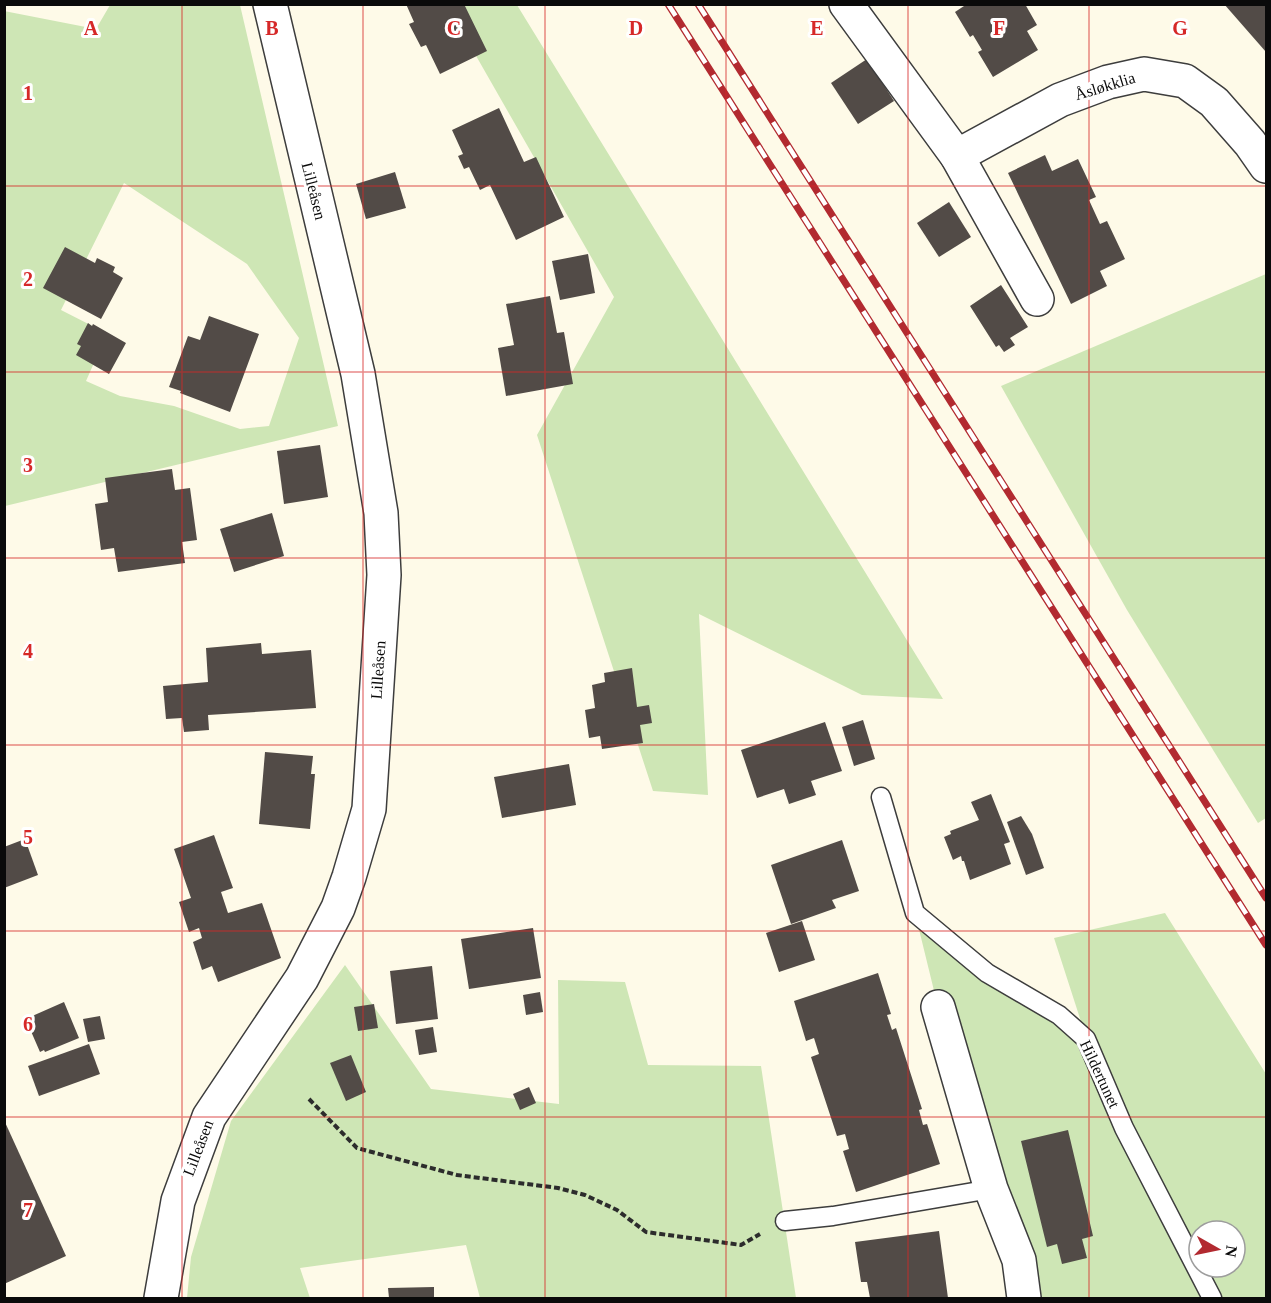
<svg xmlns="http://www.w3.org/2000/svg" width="1271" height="1303" font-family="Georgia,serif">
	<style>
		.green { fill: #cee6b5; fill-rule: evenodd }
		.building { fill: #524b47 }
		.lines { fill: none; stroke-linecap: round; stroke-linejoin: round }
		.service-casing { stroke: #3d3d3d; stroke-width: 21 }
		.minor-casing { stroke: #3d3d3d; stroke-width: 36 }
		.path { stroke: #2c2c2c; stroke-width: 4; stroke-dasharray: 6 3; stroke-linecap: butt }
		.service { stroke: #fff; stroke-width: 18 }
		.minor { stroke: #fff; stroke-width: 33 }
		.rail-casing { stroke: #b22a30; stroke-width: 7 }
		.rail { stroke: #fff; stroke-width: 4.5; stroke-dasharray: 14; stroke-linecap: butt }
		.grid { fill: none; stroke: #d62828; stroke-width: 1.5; stroke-opacity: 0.55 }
		.labels { text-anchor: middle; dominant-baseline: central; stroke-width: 6; stroke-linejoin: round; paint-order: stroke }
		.street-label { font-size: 16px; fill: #0a0a0a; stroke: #fff }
		.grid-label { font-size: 20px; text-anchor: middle; font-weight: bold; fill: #d62828; stroke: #fff; stroke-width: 6; stroke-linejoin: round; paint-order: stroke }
	</style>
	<rect width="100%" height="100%" fill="#fefae8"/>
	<g class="green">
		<path d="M110 5H240L338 426 5 506 4 11 96 29ZM124 183 247 264 299 338 269 426 240 429 174 406 120 396 86 381 101 347 114 337 61 310Z"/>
		<polygon points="447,5 517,5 943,699 862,695 699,614 708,795 653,791 537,435 614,297"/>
		<polygon points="1266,274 1266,818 1258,823 1127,610 1001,386"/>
		<path d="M915 913 1086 1037 1054 938 1165 913 1266 1074V1298H1024L938 1007ZM1199 1231H1235V1267H1199Z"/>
		<polygon points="345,965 431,1089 559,1104 558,980 625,982 648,1065 761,1066 796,1298 480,1298 466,1245 300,1268 310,1298 187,1298 191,1257 231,1121"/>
	</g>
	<g class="building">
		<polygon points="406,4 464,4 487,51 440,74 426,45 421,47 409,24 414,22"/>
		<polygon points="967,4 1025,4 1037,25 1027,31 1038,50 993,77 978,52 982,50 973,35 970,37 955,12"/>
		<polygon points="1224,4 1266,4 1266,52"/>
		<polygon points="867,59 894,101 858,124 831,83"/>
		<polygon points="499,108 524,162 536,157 564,217 516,240 490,185 480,190 469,167 464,169 458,156 463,154 452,130"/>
		<polygon points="1045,155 1052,171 1078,159 1096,197 1089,200 1100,224 1107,221 1125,259 1100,271 1107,286 1071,304 1008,173"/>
		<polygon points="395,172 406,208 366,219 356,184"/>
		<polygon points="949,202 971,237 939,257 917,223"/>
		<polygon points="65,247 95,263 97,258 115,267 113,272 123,278 101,319 43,288"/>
		<polygon points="588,254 595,293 560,300 552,261"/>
		<polygon points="1001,285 1028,327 1010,338 1015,345 1004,352 999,345 996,347 970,306"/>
		<polygon points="550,296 557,333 564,332 573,384 506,396 498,348 514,345 506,304"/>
		<polygon points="209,316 259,334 230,412 180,393 181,391 169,387 188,336 200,340"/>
		<polygon points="88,323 92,326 93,324 126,343 109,374 76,355 81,346 77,344"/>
		<polygon points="320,445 328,497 284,504 277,451"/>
		<polygon points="172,469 175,490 190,488 197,540 182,542 185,563 118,572 114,548 101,550 95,504 108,502 105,478"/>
		<polygon points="272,513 284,556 234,572 220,529"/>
		<polygon points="261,643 262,654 311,650 316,708 208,715 209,730 184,732 182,718 166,719 163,686 208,682 206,648"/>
		<polygon points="632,668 637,707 649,705 652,723 640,725 643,743 602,749 600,736 589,738 585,710 595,708 592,685 605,682 604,673"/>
		<polygon points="863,720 875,759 854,766 842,727"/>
		<polygon points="825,722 842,771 811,781 816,795 789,804 784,789 757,798 741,750"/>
		<polygon points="265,752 313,756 311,774 315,774 310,829 259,824"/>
		<polygon points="569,764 576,805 502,818 494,777"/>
		<polygon points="991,794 1010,842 1004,844 1011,864 970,880 964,861 962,861 961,856 953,860 944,837 951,834 950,831 979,820 971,802"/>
		<polygon points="1021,816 1032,834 1044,868 1026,875 1007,822"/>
		<polygon points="214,835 233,888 221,892 228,913 262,903 281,958 218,982 212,966 202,970 193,942 202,938 199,928 189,932 179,902 191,898 174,849"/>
		<polygon points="25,839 38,875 4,888 4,847"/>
		<polygon points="842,840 859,891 832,900 836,908 791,924 771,865"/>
		<polygon points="802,921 815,960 779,972 766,933"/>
		<polygon points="533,928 541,978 469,989 461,939"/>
		<polygon points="432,966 438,1019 396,1024 390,971"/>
		<polygon points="878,973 891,1014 887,1015 892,1030 896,1028 922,1109 919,1110 923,1125 927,1124 940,1164 856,1192 843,1151 849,1149 845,1134 837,1136 811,1057 819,1054 814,1038 806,1041 794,1001"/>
		<polygon points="540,992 543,1012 526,1015 523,995"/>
		<polygon points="64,1002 79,1038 45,1052 44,1050 40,1052 30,1029 35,1028 30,1017"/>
		<polygon points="374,1004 378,1028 358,1031 354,1007"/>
		<polygon points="100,1016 105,1039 88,1042 83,1019"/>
		<polygon points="433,1027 437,1052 419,1055 415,1030"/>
		<polygon points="89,1044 100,1074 39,1096 28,1066"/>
		<polygon points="351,1055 366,1092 346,1101 330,1063"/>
		<polygon points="529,1087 536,1103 520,1110 513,1094"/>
		<polygon points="4,1120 66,1256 4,1284"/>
		<polygon points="1068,1130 1093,1236 1082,1239 1087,1258 1062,1264 1057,1244 1047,1247 1021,1141"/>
		<polygon points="939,1231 948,1298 870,1298 867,1282 861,1282 855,1242"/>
		<polygon points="434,1287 434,1298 389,1298 388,1288"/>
	</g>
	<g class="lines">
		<defs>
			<g id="service">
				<polyline points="881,797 915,913 987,973 1059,1015 1086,1039 1124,1128 1212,1298"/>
				<polyline points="785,1221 833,1216 991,1189"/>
			</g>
			<g id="minor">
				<polyline points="846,4 957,156 1037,299"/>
				<polyline points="957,156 1060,100 1108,82 1144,74 1185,81 1214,102 1250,143 1266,166"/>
				<polyline points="938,1007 991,1189 1019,1260 1024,1298"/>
				<polyline points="161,1298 178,1201 209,1117 302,978 338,908 349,877 369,809 384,575 381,513 358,374 270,4"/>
			</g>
		</defs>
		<use href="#service" class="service-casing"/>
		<use href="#minor" class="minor-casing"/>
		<polyline class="path" points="309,1099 357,1148 457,1175 558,1188 585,1195 617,1210 646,1232 741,1245 760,1234"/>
		<use href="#service" class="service"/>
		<use href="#minor" class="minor"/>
		<defs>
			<g id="rail">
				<polyline points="668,4 1266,945"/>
				<polyline points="698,4 1266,898"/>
			</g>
		</defs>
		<use href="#rail" class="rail-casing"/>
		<use href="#rail" class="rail"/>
	</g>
	<path class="grid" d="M182 4V1298M363 4V1298M545 4V1298M726 4V1298M908 4V1298M1089 4V1298M4 186H1266M4 372H1266M4 558H1266M4 745H1266M4 931H1266M4 1117H1266"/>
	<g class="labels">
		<g class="street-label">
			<text transform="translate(1105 86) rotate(-17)">Åsløkklia</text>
			<text transform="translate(314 191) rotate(76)">Lilleåsen</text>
			<text transform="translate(378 670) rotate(-86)">Lilleåsen</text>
			<text transform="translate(1100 1074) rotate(65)">Hildertunet</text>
			<text transform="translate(198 1148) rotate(-69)">Lilleåsen</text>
		</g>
	</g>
	<g class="grid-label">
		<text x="91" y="35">A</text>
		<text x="272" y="35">B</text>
		<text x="454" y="35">C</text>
		<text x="636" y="35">D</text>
		<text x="817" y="35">E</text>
		<text x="999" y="35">F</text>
		<text x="1180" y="35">G</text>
		<text x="28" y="100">1</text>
		<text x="28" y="286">2</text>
		<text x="28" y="472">3</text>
		<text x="28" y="658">4</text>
		<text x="28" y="844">5</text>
		<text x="28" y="1031">6</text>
		<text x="28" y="1217">7</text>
	</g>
	<rect width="1271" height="1303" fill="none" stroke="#0a0a0a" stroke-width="12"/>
	<g transform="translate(1217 1249) rotate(99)"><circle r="28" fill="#ffffff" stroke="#9d9d9d" stroke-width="1.5"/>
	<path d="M0-4.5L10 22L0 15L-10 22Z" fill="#b22a30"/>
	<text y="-9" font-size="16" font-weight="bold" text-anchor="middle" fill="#0a0a0a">N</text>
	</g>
</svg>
